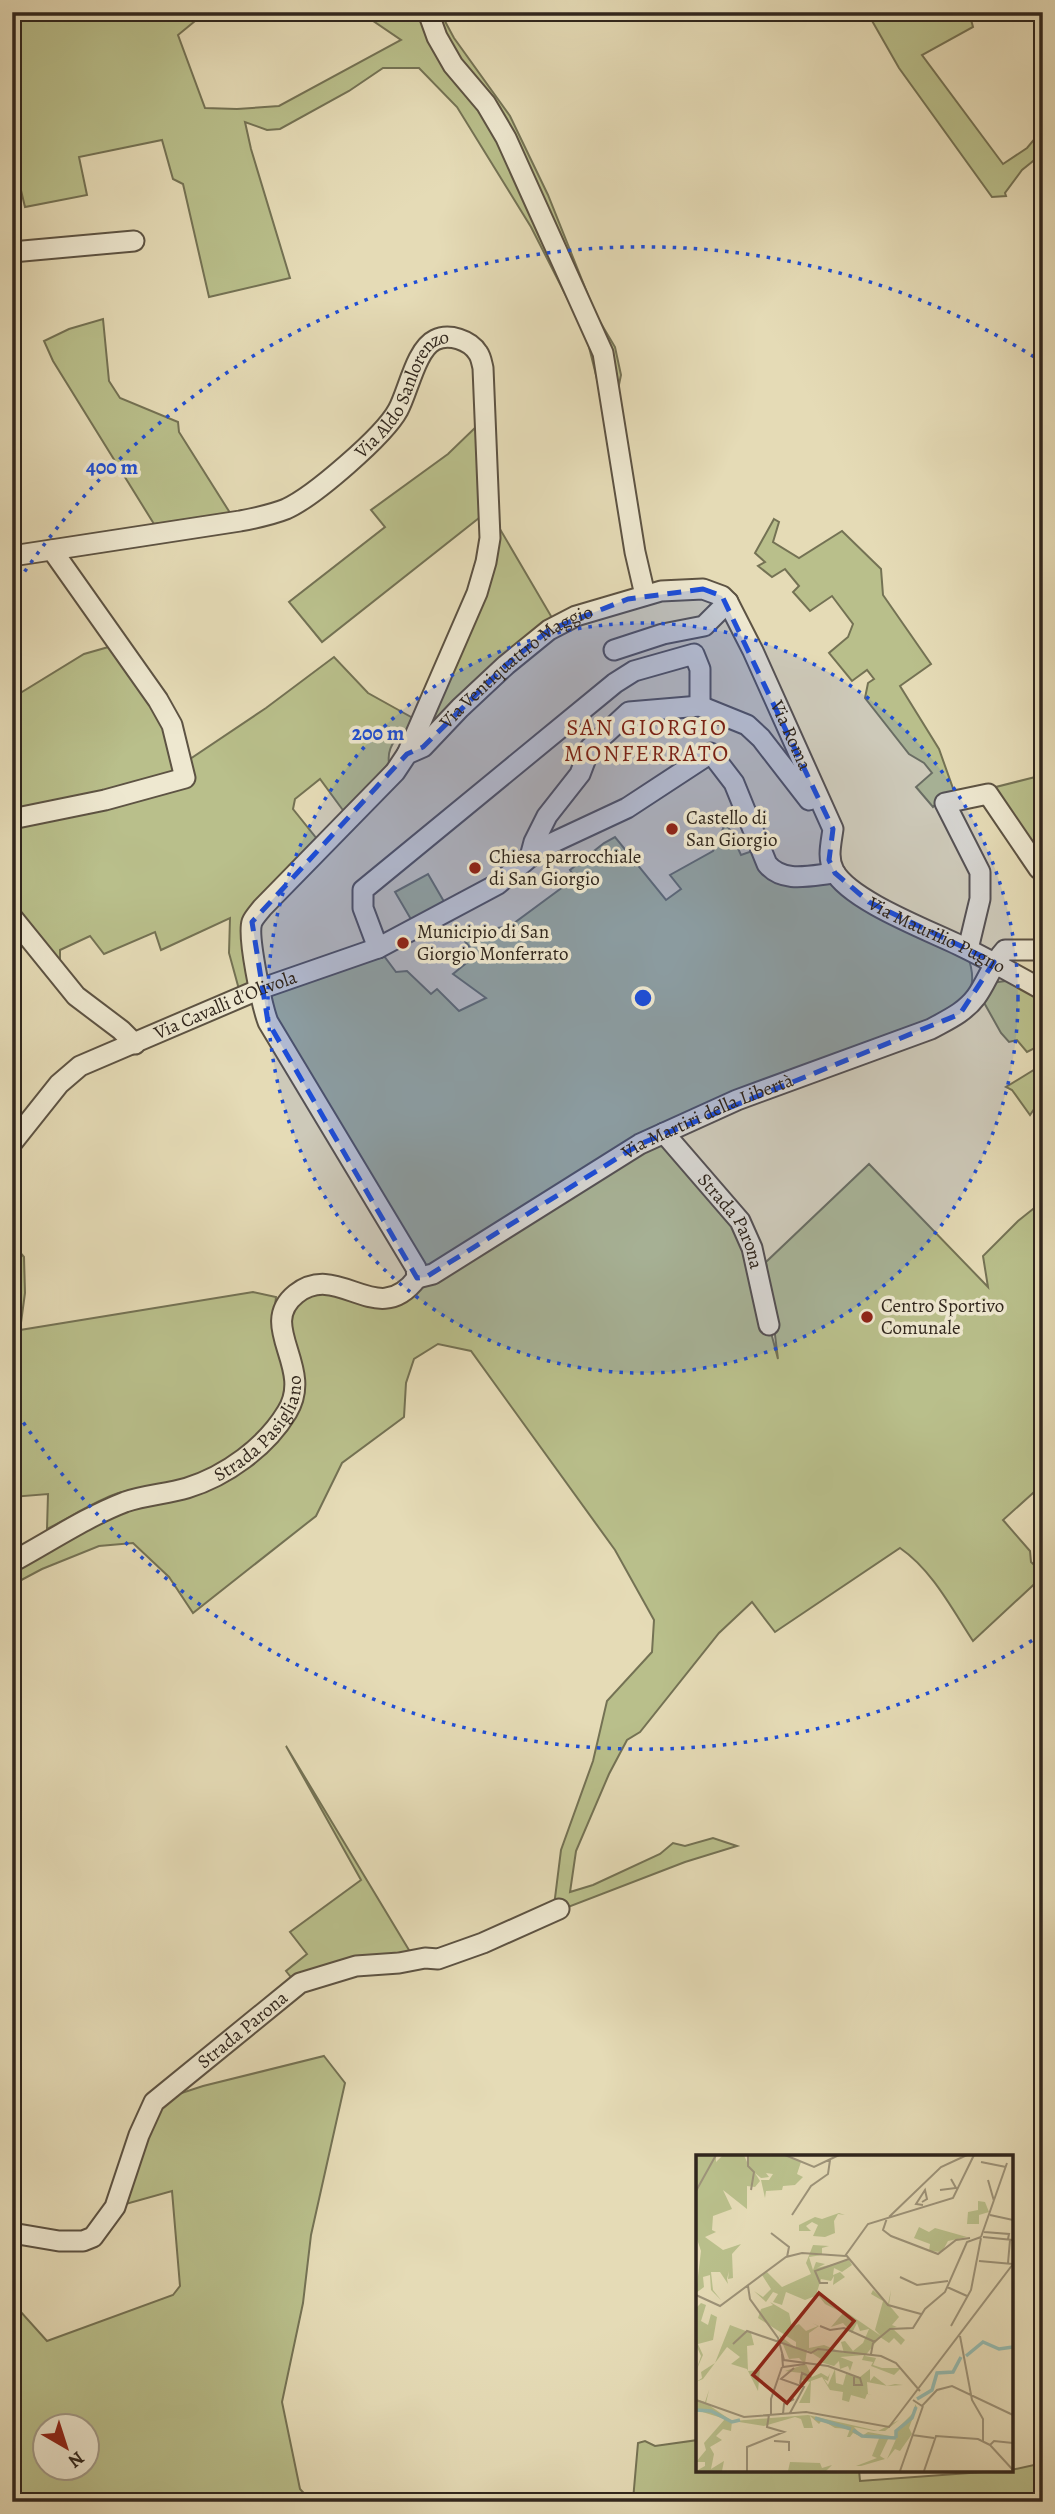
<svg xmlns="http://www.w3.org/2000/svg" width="1055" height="2514" font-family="Alegreya,serif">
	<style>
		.green { fill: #b9bf8b; stroke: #747254; stroke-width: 2; fill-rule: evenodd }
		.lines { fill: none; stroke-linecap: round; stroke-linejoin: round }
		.minor-casing { stroke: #5d5343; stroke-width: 23 }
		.minor { stroke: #eee8d0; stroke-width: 19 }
		.marked { fill: #1d4ed8; fill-opacity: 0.2; stroke: #1d4ed8; stroke-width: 5; stroke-dasharray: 14 9; stroke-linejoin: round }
		.ring { fill: none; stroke: #1d4ed8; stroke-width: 3.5; stroke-dasharray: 3.5 7 }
		.poi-dot { fill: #8f2418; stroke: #eee8d0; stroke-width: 2.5 }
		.labels { text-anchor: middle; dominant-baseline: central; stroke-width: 7; stroke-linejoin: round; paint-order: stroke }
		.street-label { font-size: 19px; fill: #30261d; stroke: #eee8d0 }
		.poi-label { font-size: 19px; fill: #30261d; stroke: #eee8d0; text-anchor: start }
		.quarter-label { font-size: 23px; letter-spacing: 2px; fill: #7a1f14; stroke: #eee8d0 }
		.inset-river { fill: none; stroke: #96bbb0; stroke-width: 3.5 }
		.inset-road { fill: none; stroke: #9d9379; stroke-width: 2 }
		.view { fill: #8f2418; fill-opacity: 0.15; stroke: #8f2418; stroke-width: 3.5 }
		.inset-edge { fill: none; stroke: #30261d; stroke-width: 3.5 }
		.centre { fill: #1d4ed8; stroke: #eee8d0; stroke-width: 3.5 }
		.ring-label { font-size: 21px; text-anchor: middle; font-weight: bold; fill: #1d4ed8; stroke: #eee8d0; stroke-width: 7; stroke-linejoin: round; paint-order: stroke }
	</style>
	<rect width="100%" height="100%" fill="#e5dbb6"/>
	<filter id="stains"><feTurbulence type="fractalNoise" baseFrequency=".00286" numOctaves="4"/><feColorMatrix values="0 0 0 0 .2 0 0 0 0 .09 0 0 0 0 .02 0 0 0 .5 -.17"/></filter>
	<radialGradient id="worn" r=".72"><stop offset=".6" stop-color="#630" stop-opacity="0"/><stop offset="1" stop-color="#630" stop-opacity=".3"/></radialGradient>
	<g class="green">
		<polygon points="14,12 206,12 178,35 205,108 237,109 279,106 401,40 360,12 440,12 454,38 510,116 548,195 596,315 615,347 621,375 616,399 600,391 586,335 531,227 457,107 419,68 383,68 349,91 280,129 267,130 245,122 251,149 290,278 209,297 183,184 173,179 162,140 79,157 87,195 25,207 14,161 12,161 12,16"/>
		<polygon points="867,12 969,12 973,27 922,55 1003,164 1027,148 1043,129 1043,153 1022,170 1005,193 1006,196 992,197 899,68"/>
		<polygon points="103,319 109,381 120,398 178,422 179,432 232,516 154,524 53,361 44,341 69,329"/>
		<polygon points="480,423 484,514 322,642 289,602 385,527 371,510 448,454"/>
		<polygon points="774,519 779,522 773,542 799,558 842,531 881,569 883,595 931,664 900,686 939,749 955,794 940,800 933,807 916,787 932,773 924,763 909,754 865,698 868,683 874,679 867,670 852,681 829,653 848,637 853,624 832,596 810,611 793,592 799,586 785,569 772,577 758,566 765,562 755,553"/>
		<polygon points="497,524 551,616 549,622 419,744"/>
		<path d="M119 644 184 763 266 708 334 657 368 693 420 722C403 733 386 741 389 763L345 813 320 779 295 799 293 809 317 839 250 914 253 990 240 993 229 953 230 918 161 950 155 932 104 954 90 936 60 950V963L12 915V690L17 695 84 654Z"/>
		<polygon points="1043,775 1043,844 1030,847 992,788"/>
		<path d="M726 822 741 855 758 849 764 865 835 877 967 954C978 983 972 997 947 1014L645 1134 438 1265 425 1268 268 1006 272 988 381 952 396 972 407 971 431 994 437 989 459 1011 486 998 453 974 476 955 459 934 510 926 575 878 570 870 604 843 615 837 666 900 681 889 670 875 713 851Z"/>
		<polygon points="428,874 446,905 412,921 395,892"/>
		<polygon points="1013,980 1043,999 1043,1044 1027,1052 1017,1040 1009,1042 1001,1033 982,999 991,983"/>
		<polygon points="1037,1068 1043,1073 1043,1101 1039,1102 1030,1115 1012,1090 1006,1087"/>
		<path d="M665 1141 728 1206 769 1325 778 1359 766 1262 869 1164 988 1287 983 1256 1018 1221 1043 1201V1484L1003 1520 1030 1551 1031 1562 1043 1573V1576L973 1641C952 1609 932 1570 900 1548L775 1632 752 1602 719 1633 640 1732 627 1740 609 1774 576 1851 570 1892 593 1885 660 1854 673 1843 685 1846 713 1838 737 1846 685 1862 563 1909 554 1906 561 1850 593 1761 607 1701 652 1652 654 1620 615 1550 471 1351 438 1344 414 1359 406 1383 404 1417 342 1463 316 1516 193 1613 169 1577 133 1543 99 1546 42 1569 12 1585V1568L104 1516 239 1467 297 1402C294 1371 272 1281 328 1291 344 1294 360 1301 375 1305Z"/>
		<path d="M12 1243 24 1257 25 1293 20 1330 253 1292 276 1297C275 1309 271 1324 275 1335 281 1354 294 1369 289 1390 278 1430 218 1469 181 1481 159 1488 136 1486 113 1495 90 1504 69 1518 47 1529L48 1494 12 1497 15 1269Z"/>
		<polygon points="286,1746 415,1960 294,1981 286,1971 307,1954 290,1932 361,1880"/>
		<path d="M324 2056 345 2083 311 2235 303 2303 282 2402 300 2489 312 2502H12V2302L47 2341 173 2295 180 2286 172 2191 115 2207 154 2102 203 2086ZM46 2426H88V2468H46Z"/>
		<polygon points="698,2440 698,2470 859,2470 860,2481 1011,2470 1043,2463 1043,2502 601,2502 633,2500 638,2443 645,2441 655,2446"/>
	</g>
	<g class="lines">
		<defs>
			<g id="minor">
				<polyline points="428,12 437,37 453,65 486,104 506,138 603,353 635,552 645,595"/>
				<polyline points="12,252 134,241"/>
				<path id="s1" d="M12 556 240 521C256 518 271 515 286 509 313 497 384 436 398 410 408 392 416 349 435 340 449 333 470 340 478 353 481 357 482 364 483 368L490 538 486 562 477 593 407 754"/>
				<polyline points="614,650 663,634 704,626 728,602"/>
				<polyline points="12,819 105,800 185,778 172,725 158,700 52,550"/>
				<polyline points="530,857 534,842 547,816 580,774 590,748 629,712 700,706 747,725 761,738 809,800"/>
				<polyline points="12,917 76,996 121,1030 135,1044"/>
				<polyline points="378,948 363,908 363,890 615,683 634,671 694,654 700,669 700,706"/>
				<polyline points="968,949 980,899 980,872 945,803 988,794 1039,869 1043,870"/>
				<path id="s2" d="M664 1133 740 1221 752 1248 769 1325"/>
				<path id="s3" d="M12 1143 59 1084 80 1066 260 989 378 948 498 884 530 857 552 843 627 808 711 753 734 783 767 864C783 884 812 875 835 873"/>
				<path id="s4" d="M417 1278 416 1268 268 1022C262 1006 247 936 252 922 254 917 259 912 262 908L395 772 407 754 423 747 460 708 506 665 549 630 576 616 661 591 703 589 722 596 728 602 753 651 833 829C831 844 827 858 834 871 851 902 934 932 967 949 993 962 1018 976 1043 990"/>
				<path id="s5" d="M417 1278 433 1274 640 1144 737 1100 931 1029C947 1020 964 1013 976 997 987 982 992 964 1005 950H1043"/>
				<path id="s6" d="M12 1562C49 1542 86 1517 125 1502 145 1495 167 1494 187 1488 226 1476 266 1447 287 1412 315 1367 256 1326 296 1294 339 1260 377 1331 417 1278"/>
				<path id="s7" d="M12 2233 59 2241H83L93 2237 115 2207 139 2135 154 2102 300 1983 356 1966 399 1963 425 1958 438 1959 483 1943 559 1909"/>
			</g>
		</defs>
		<use href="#minor" class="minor-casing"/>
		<use href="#minor" class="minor"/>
	</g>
	<path class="marked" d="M703 589 722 596 833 829 829 860 835 873 869 902 994 962 960 1014 640 1144 426 1277 417 1278 268 1022 252 922 407 754 423 747 506 665 549 630 628 599Z"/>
	<circle cx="643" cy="998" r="375" fill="#1d4ed8" fill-opacity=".12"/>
	<g class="ring">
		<circle cx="643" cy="998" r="375"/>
		<path d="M1041 1635A751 751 0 0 1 13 1407M13 589A751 751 0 0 1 1041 361"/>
	</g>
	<g class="poi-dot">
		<circle cx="672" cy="829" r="7"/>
		<circle cx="475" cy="868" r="7"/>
		<circle cx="403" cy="943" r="7"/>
		<circle cx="867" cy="1317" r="7"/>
	</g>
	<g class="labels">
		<g class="street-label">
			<text stroke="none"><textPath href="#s1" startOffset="446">Via Aldo Sanlorenzo</textPath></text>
			<text stroke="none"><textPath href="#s4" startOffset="770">Via Ventiquattro Maggio</textPath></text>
			<text stroke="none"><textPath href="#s4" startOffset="1155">Via Roma</textPath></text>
			<text stroke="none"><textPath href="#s4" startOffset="1423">Via Maurilio Pugno</textPath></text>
			<text stroke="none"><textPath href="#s3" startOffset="261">Via Cavalli d'Olivola</textPath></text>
			<text stroke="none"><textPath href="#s5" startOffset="334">Via Martiri della Libertà</textPath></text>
			<text stroke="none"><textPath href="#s2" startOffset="112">Strada Parona</textPath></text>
			<text stroke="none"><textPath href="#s6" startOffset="290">Strada Pasigliano</textPath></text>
			<text stroke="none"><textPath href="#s7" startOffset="346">Strada Parona</textPath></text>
		</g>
		<g class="poi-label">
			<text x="686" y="818">Castello di<tspan x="686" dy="22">San Giorgio</tspan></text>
			<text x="489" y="857">Chiesa parrocchiale<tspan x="489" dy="22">di San Giorgio</tspan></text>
			<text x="417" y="932">Municipio di San<tspan x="417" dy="22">Giorgio Monferrato</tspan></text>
			<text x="881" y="1306">Centro Sportivo<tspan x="881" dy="22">Comunale</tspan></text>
		</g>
		<g class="quarter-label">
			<text x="647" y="727">SAN GIORGIO<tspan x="647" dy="26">MONFERRATO</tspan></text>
		</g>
	</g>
	<g transform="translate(696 2155)">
		<rect width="317" height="317" fill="#e5dbb6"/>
		<path d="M0 0H20V7L27 0H48L51 7 54 0H89L105 7 101 19 107 22 99 30 87 31 86 35 70 36 69 43 65 25H73L77 19 70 18 73 22 65 23 59 18 64 26 59 32 51 31V54L27 35 36 54 17 61 16 75 20 77 9 82 27 95 45 89 36 99 37 123 32 124 33 116 31 124 32 129 24 117H15L17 135 25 145 15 135 14 120 7 122 8 132 0 138 5 96 0 81ZM282 46 289 47 293 57 283 60V69H271L272 57 282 55ZM143 58 149 60 142 59 138 66 139 78 129 82 117 81 122 70 116 67 110 71 115 76H103V70L119 62 126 64ZM223 72 233 77 239 73 271 82 252 86 246 97 233 96 234 89 218 83ZM117 90 133 91 126 93V100L113 102 117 115 120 107 129 109 121 113 153 105 156 110 146 117 138 113 137 120 144 117 149 122 137 130 138 121 135 126 125 124 121 137 185 181 179 175 187 146 175 139 177 135 192 149 195 135 193 150 203 162 196 170 201 172 196 173 209 185 205 190 198 183 193 188 184 182 169 201 180 203 177 210 186 213H205L198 220 175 211 177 207 166 205 168 200 144 202 157 207 154 216 152 211 144 214 143 206 138 211 124 207 125 204 111 195 109 209 103 203 93 204 83 180 100 193V187L62 163 65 154 77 150 74 147 93 158 96 172 103 169 110 176 122 171 116 168 123 171 116 176 113 178V193L128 190 148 198 145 187 149 186 157 196 167 188 173 174 164 176 161 168 156 178 147 168 135 172 147 158 129 149 122 140 109 145 90 137 86 150 77 147 82 139 77 137 70 147 58 136 67 142 75 134 66 120 71 117 86 132 115 119 110 108ZM5 148 10 150 5 166 12 170 15 159 21 162 17 185 2 189 7 200 0 216 5 201 0 190V153ZM34 170 55 178 58 190 51 191 52 216 64 215 62 236 51 214 35 209 44 202 31 192 7 224 0 227 6 223 5 217 19 208ZM110 209 116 222 125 218 132 222 134 218 132 226 128 224 132 230 139 214 140 228 147 230 150 219 164 222 174 214V226L178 221 191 231 199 229 207 230 192 231 171 227 172 239 176 240 171 239 169 244 155 240 153 247 146 245 147 237 134 235 126 222 115 226 114 248H103L114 227 104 224 105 218 89 216ZM13 235 10 248 36 266 35 276 27 274 20 281 26 285 14 292 18 299 15 314 28 306 26 316H0L9 311V307H0L10 295 8 288 29 264 0 255V244L9 247ZM219 249 221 252 213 273 216 279 204 296 199 294 191 304 200 284 193 282 184 301 189 304 165 311H160L181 303 176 301 184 281H164L157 278 154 282H151L154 274 139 273 126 265 123 269 114 261 117 273H108L105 264 99 262 68 271 37 266 112 260 182 276 203 265 189 276H178L158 272 166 281 172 277 200 282 199 276 219 256ZM94 307 124 308 126 313 136 310 130 316H92Z" fill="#b9bf8b"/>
		<path class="inset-river" d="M270 201 287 187 303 194 317 192M221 244 236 235 241 218 257 217 265 202M0 255 15 256 36 267 44 265M119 263 155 274M157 275 166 281 200 283M200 283V276L216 263 220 252"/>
		<path class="inset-road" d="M52 0V11L58 17 55 35M89 0 118 12 143 0M285 7 310 12M292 25 298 46M244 35 260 33 255 24M0 36 20 0M226 47 231 44 229 35 220 49 227 50M96 60 115 31 132 19 134 5M294 60 317 65M193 62 245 12 271 0M191 63 187 75 195 81 242 99 260 85 274 83M288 77 313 79 312 84M75 78 93 92 91 102M285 82 311 8M287 82 317 85M150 100 192 150 225 159M283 106 317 109M312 108 314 85M204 122 221 130 252 126M132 128H124L119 116 153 104M52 131 54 144 82 183 88 205 132 211 164 223 166 230H158V221M251 132 271 141M0 140 24 151 90 102 106 98 149 101 172 69 257 43 278 0M124 171 134 175 148 173 179 187M255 171 275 135 285 83M264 181 276 245 287 264V286M37 189 51 176 115 198 122 194 185 201 200 208 224 236M86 199 87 212 109 209M175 199 177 188 194 174 217 173 229 154 249 137 271 87 285 82M104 229 106 218 115 222M0 245 48 262 110 257 193 272 317 109M217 245 226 251 241 235 256 231 317 260M94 258 108 232 85 224 98 213M87 259 88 249 98 244M75 260V244L86 212M216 280 238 283M78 286 93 287V296M317 288 298 286 294 290 317 315M51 316V292L88 277 71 272 73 260M204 316 227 251M228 316 240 281 282 284 294 290"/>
		<path class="view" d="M123 138 158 166 91 248 57 220Z"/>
		<rect width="317" height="317" class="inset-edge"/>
	</g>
	<circle cx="643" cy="998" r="10" class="centre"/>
	<g class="ring-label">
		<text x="112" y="474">400 m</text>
		<text x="378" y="740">200 m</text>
	</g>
	<rect width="1055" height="2514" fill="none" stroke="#e5dbb6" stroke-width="42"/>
	<rect x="14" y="14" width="1027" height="2486" fill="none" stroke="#30261d" stroke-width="3.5"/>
	<rect x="21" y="21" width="1013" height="2472" fill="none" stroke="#30261d" stroke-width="2"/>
	<g transform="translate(66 2447) rotate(141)"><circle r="33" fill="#eee8d0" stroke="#a29a88" stroke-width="2"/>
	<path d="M0-5L12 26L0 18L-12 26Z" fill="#8f2418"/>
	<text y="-10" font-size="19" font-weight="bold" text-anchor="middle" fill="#30261d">N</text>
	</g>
	<rect width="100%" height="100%" filter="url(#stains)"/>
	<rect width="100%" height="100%" fill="url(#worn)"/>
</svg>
